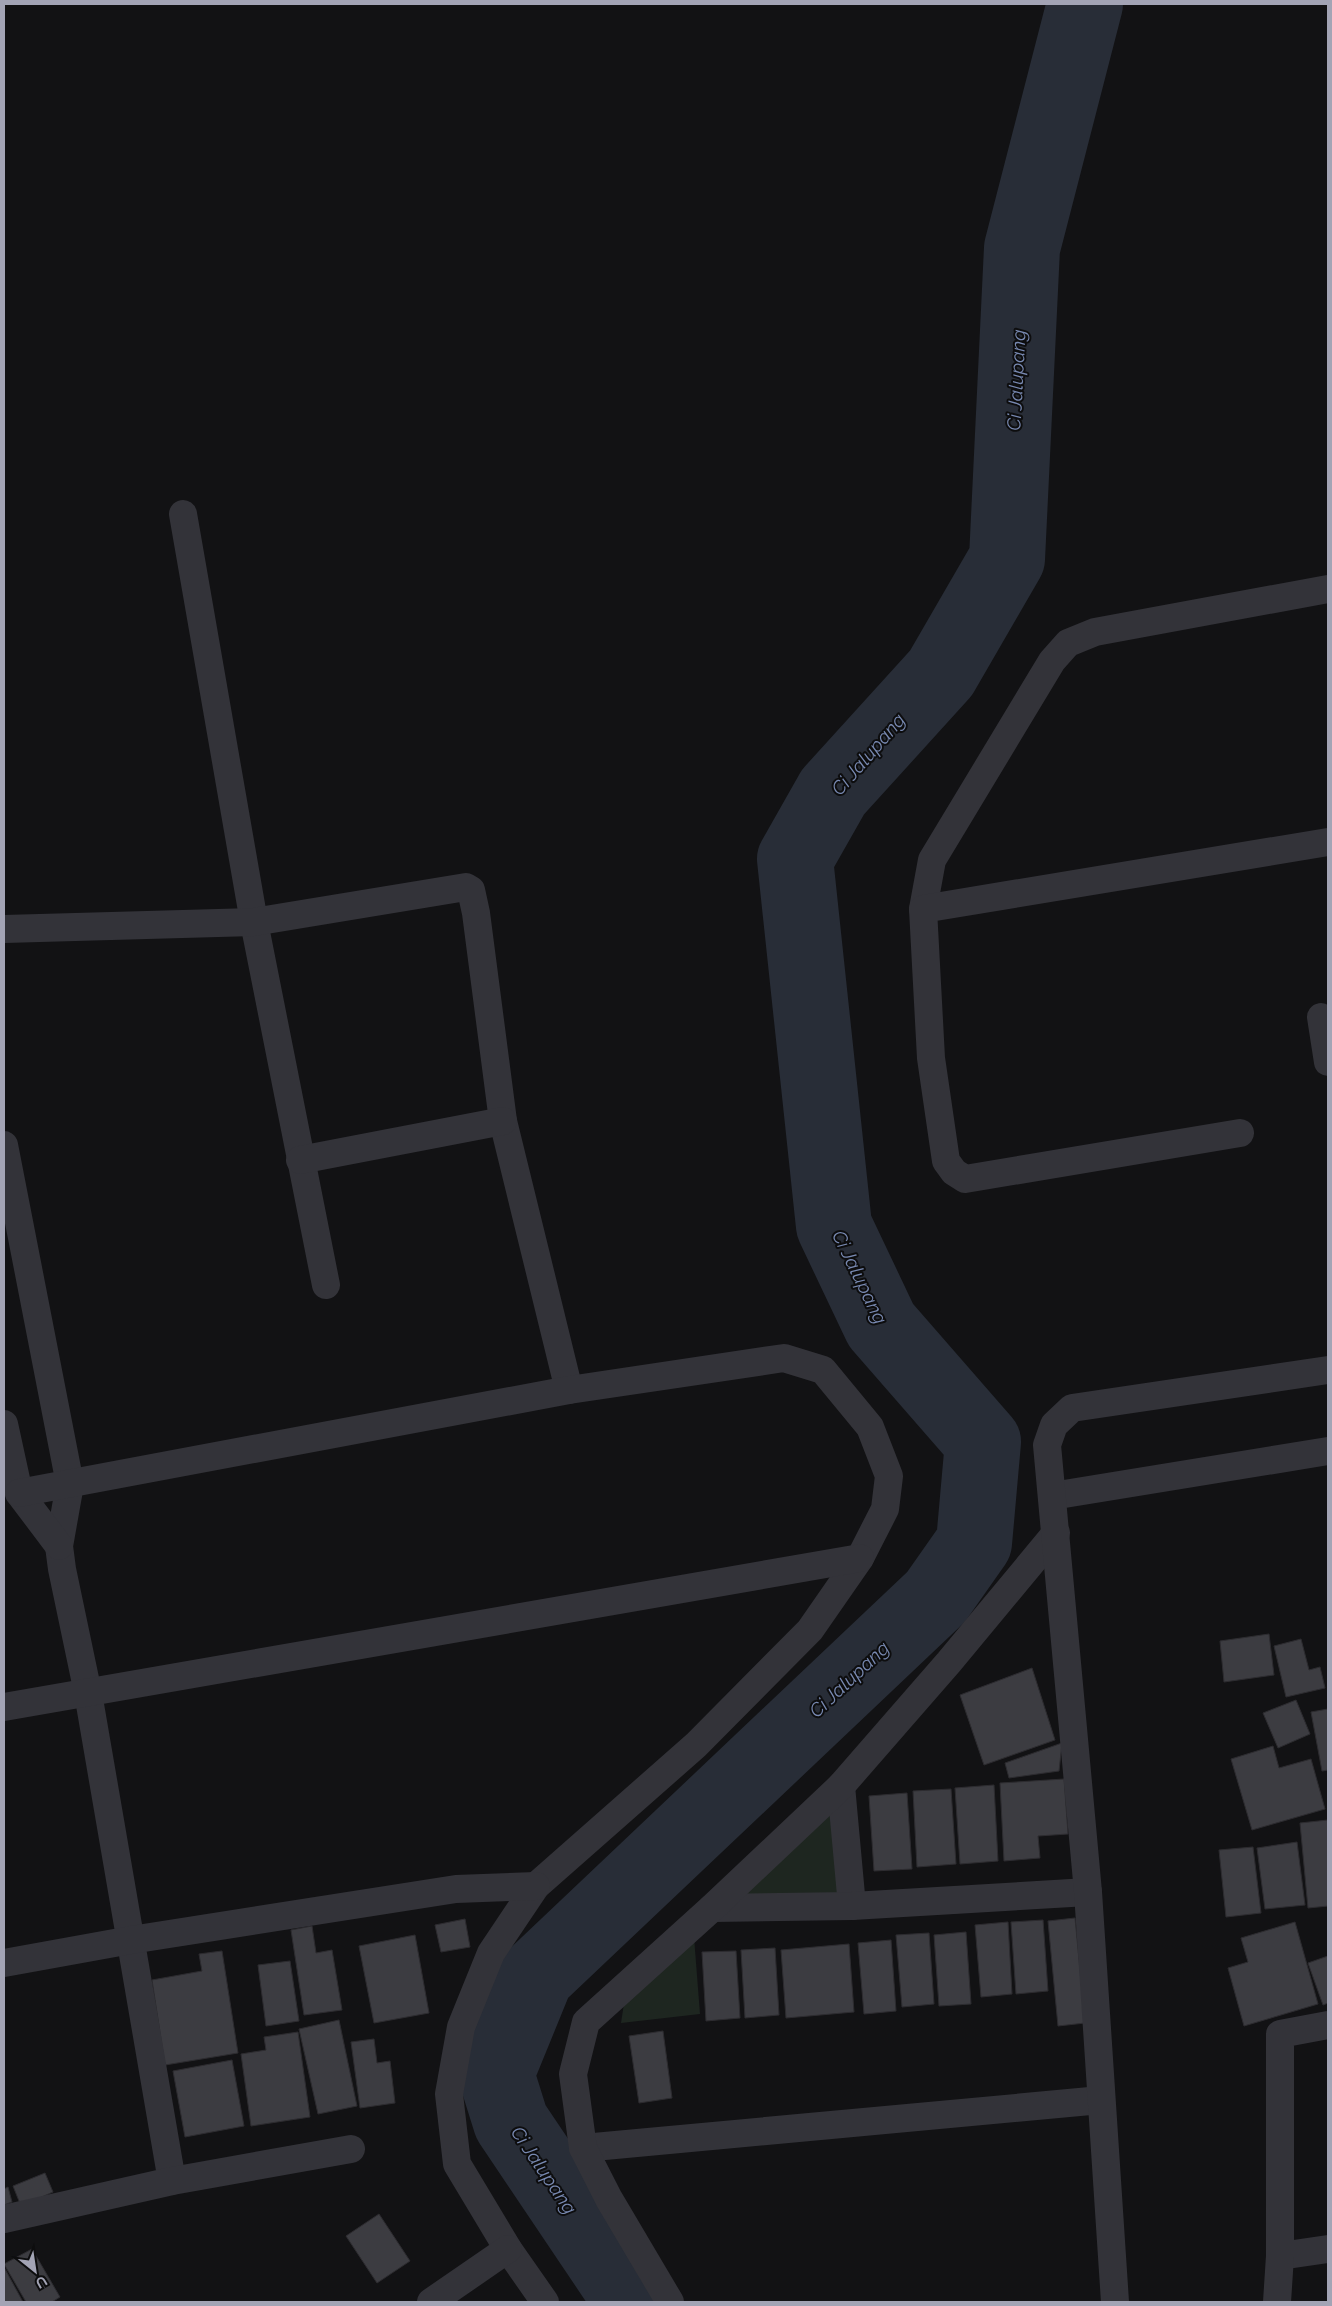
<svg xmlns="http://www.w3.org/2000/svg" width="1332" height="2306" font-family="Raleway,sans-serif">
	<style>
		.green { fill: #1e2620 }
		.lines { fill: none; stroke-linecap: round; stroke-linejoin: round }
		.river { stroke: #282d37; stroke-width: 76 }
		.building { fill: #3c3c41; stroke: #2d2c30 }
		.street { stroke: #333339; stroke-width: 28 }
		.labels { text-anchor: middle; dominant-baseline: central; stroke-width: 4; stroke-linejoin: round; paint-order: stroke }
		.water-label { font-size: 19px; font-style: italic; fill: #7889b1; stroke: #0d0d0e }
	</style>
	<rect width="100%" height="100%" fill="#121214"/>
	<g class="green">
		<polygon points="836,1800 844,1899 733,1901"/>
		<polygon points="694,1937 700,2014 621,2023 625,1997"/>
	</g>
	<g class="lines">
		<polyline class="river" points="632,2302 511,2122 496,2074 536,1976 936,1597 974,1543 983,1442 881,1325 834,1226 795,859 833,792 941,673 1007,559 1022,248 1085,4"/>
	</g>
	<g class="building">
		<polygon points="1269,1634 1274,1675 1224,1682 1220,1641"/>
		<polygon points="1301,1639 1309,1670 1320,1667 1325,1688 1286,1697 1274,1646"/>
		<polygon points="1032,1668 1055,1740 984,1765 960,1695"/>
		<polygon points="1296,1700 1310,1734 1278,1748 1263,1713"/>
		<polygon points="1328,1709 1328,1770 1322,1771 1311,1712"/>
		<polygon points="1062,1743 1059,1771 1009,1778 1005,1763"/>
		<polygon points="1273,1746 1279,1768 1311,1759 1325,1809 1252,1830 1231,1759"/>
		<polygon points="1064,1779 1068,1834 1038,1836 1040,1858 1004,1861 1000,1783"/>
		<polygon points="994,1785 998,1861 960,1864 955,1788"/>
		<polygon points="951,1789 956,1864 917,1867 913,1791"/>
		<polygon points="907,1793 912,1869 874,1871 869,1796"/>
		<polygon points="1328,1820 1328,1906 1308,1908 1300,1823"/>
		<polygon points="1297,1842 1305,1905 1265,1909 1257,1848"/>
		<polygon points="1253,1847 1261,1913 1226,1917 1219,1850"/>
		<polygon points="1075,1918 1085,2023 1058,2026 1048,1921"/>
		<polygon points="465,1919 470,1947 441,1952 435,1925"/>
		<polygon points="1043,1920 1048,1991 1016,1994 1011,1922"/>
		<polygon points="1008,1922 1012,1994 981,1997 975,1925"/>
		<polygon points="1295,1922 1318,2004 1244,2026 1228,1968 1248,1962 1241,1938"/>
		<polygon points="312,1926 316,1953 332,1950 342,2010 304,2015 291,1930"/>
		<polygon points="966,1932 971,2004 939,2006 934,1935"/>
		<polygon points="929,1933 934,2004 902,2007 896,1935"/>
		<polygon points="415,1935 429,2013 374,2023 359,1946"/>
		<polygon points="891,1940 896,2011 864,2014 858,1943"/>
		<polygon points="849,1944 854,2012 786,2018 781,1950"/>
		<polygon points="775,1948 779,2015 745,2018 741,1950"/>
		<polygon points="222,1951 238,2053 165,2065 152,1980 202,1971 199,1954"/>
		<polygon points="736,1951 740,2018 706,2021 702,1952"/>
		<polygon points="1328,1956 1328,2003 1323,2005 1308,1963"/>
		<polygon points="290,1961 299,2021 266,2026 258,1965"/>
		<polygon points="339,2020 357,2106 318,2114 299,2029"/>
		<polygon points="663,2031 672,2098 639,2103 629,2036"/>
		<polygon points="298,2032 310,2117 251,2126 241,2054 266,2050 264,2037"/>
		<polygon points="374,2039 377,2063 390,2061 395,2103 360,2108 351,2042"/>
		<polygon points="232,2060 244,2126 185,2137 173,2071"/>
		<polygon points="45,2173 53,2192 21,2206 13,2186"/>
		<polygon points="8,2187 12,2202 4,2205 4,2189"/>
		<polygon points="379,2214 410,2261 377,2283 346,2236"/>
		<polygon points="32,2249 60,2297 52,2302 26,2302 4,2264"/>
		<polygon points="4,2267 23,2302 4,2302"/>
	</g>
	<g class="lines">
		<g class="street">
			<polyline points="183,514 254,922 326,1285"/>
			<polyline points="923,909 932,860 1052,661 1068,643 1095,632 1328,589"/>
			<polyline points="4,929 254,922 466,887 471,890 476,913 503,1121 569,1390"/>
			<polyline points="1321,1017 1328,1062"/>
			<polyline points="1240,1133 965,1179 954,1172 946,1161 931,1058 923,909 1328,842"/>
			<polyline points="4,1145 70,1484 59,1546 62,1569 88,1693 172,2181"/>
			<polyline points="300,1160 503,1121"/>
			<polyline points="4,1424 19,1493 59,1546"/>
			<polyline points="19,1493 569,1390 784,1358 823,1370 870,1427 889,1476 885,1509 860,1558 810,1630 696,1745 536,1886 491,1953 461,2027 449,2094 457,2164 508,2249 545,2302"/>
			<polyline points="1052,1496 1328,1451"/>
			<polyline points="4,1707 860,1558"/>
			<polyline points="841,1786 852,1906"/>
			<polyline points="712,1908 852,1906 1088,1892"/>
			<polyline points="4,1963 131,1940 456,1889 536,1886"/>
			<polyline points="583,2148 1101,2100"/>
			<polyline points="4,2219 172,2181 351,2149"/>
			<polyline points="1280,2256 1328,2249"/>
			<polyline points="431,2302 508,2249"/>
			<polyline points="670,2302 609,2199 583,2148 573,2074 586,2022 712,1908 841,1786 949,1662 1056,1533"/>
			<polyline points="1115,2302 1088,1892 1047,1445 1054,1425 1072,1408 1328,1370"/>
			<polyline points="1277,2302 1280,2256 1280,2034 1328,2025"/>
		</g>
	</g>
	<g class="labels">
		<g class="water-label">
			<text transform="translate(1016 380) rotate(-87)">Ci Jalupang</text>
			<text transform="translate(868 754) rotate(-49)">Ci Jalupang</text>
			<text transform="translate(860 1277) rotate(64)">Ci Jalupang</text>
			<text transform="translate(849 1679) rotate(-43)">Ci Jalupang</text>
			<text transform="translate(544 2170) rotate(56)">Ci Jalupang</text>
		</g>
	</g>
	<rect width="1332" height="2306" fill="none" stroke="#a3a4b5" stroke-width="10"/>
	<g transform="translate(35 2271) rotate(150)" stroke="#0d0d0e" stroke-width="4" paint-order="stroke">
	<path d="M0-4L9 19L0 12L-9 19Z" fill="#a3a4b5"/>
	<text y="-8" font-size="14" font-weight="bold" text-anchor="middle" fill="#a3a4b5">U</text>
	</g>
</svg>
